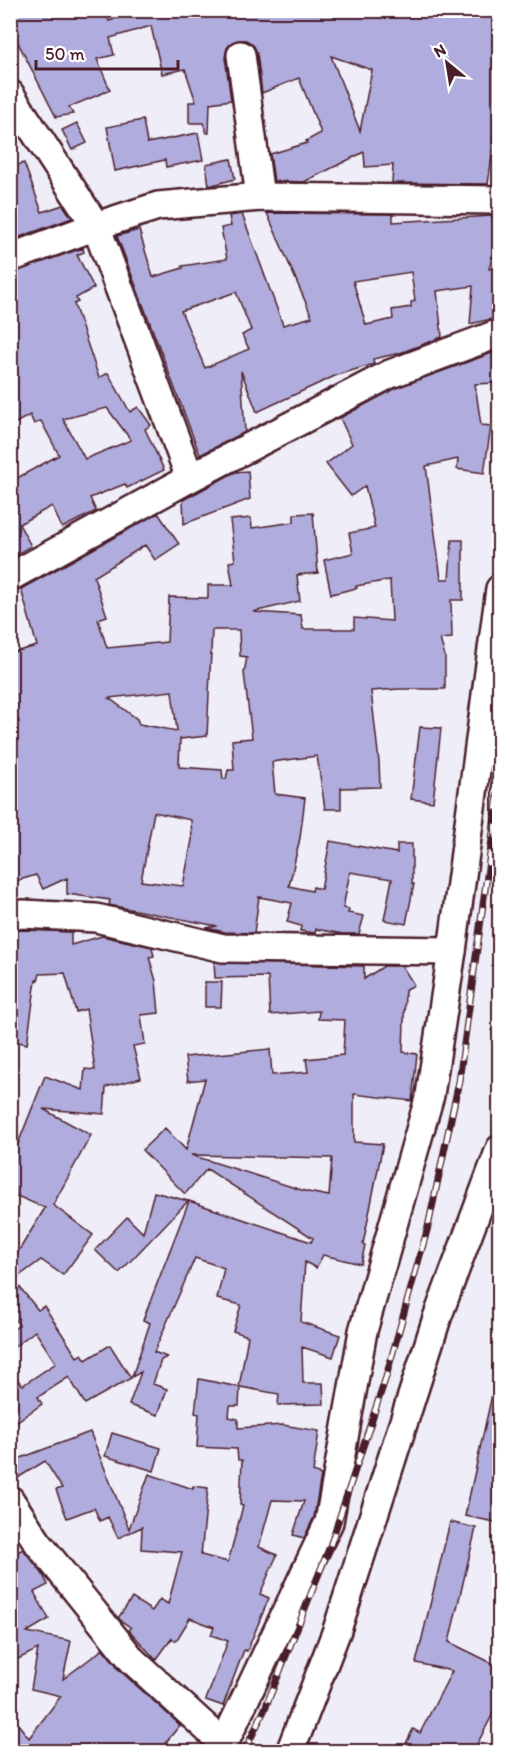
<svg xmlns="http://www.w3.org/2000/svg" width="510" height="1762" font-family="Itim,sans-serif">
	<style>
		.building { fill: #b0acdd; stroke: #4a1f2b; stroke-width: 1.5; fill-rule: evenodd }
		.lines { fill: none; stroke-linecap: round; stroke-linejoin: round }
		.minor-casing { stroke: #4a1f2b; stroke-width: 32 }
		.minor { stroke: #fff; stroke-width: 27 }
		.rail-casing { stroke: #4a1f2b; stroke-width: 7 }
		.rail { stroke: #fff; stroke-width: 4.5; stroke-dasharray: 14; stroke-linecap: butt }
	</style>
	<rect width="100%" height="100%" fill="#efeef8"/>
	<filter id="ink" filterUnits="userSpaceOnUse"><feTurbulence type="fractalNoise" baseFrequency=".0167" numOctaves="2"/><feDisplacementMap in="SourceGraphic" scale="12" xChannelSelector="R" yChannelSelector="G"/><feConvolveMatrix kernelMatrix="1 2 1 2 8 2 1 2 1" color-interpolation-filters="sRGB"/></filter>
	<g filter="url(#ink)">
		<g class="building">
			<path d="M10 10H105L109 21 141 10H496L493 19 500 20V84H498L495 115H500V136H493V155H492L488 184 392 183 393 165 365 167 364 152 304 182 274 181 270 154 307 143 306 141 321 133 299 78 262 93 257 53 254 46 246 40H238L232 42 227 48 225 57 231 100 210 103 209 133H207L203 123H189V102H196L185 69 162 74 151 26 110 38 114 55 97 59 110 90 69 107 73 114 56 117 10 27ZM331 56 372 70 360 131Z"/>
			<polygon points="143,120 147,143 198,133 203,160 166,167 165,160 115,171 107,127"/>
			<polygon points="77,123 87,143 72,150 62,130"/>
			<polygon points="231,159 235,179 209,186 206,164"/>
			<polygon points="24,163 42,212 63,205 72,218 17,238 10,217 10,168"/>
			<path d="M267 213 393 214V222L492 216 495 249 489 269 500 268 496 318 470 324 473 286 437 291 442 337 400 353 373 359 374 364 337 375 257 412 241 371 245 432 200 455 117 236 139 230 153 277 183 268 182 266 227 259 221 228 231 226 229 216 242 214 283 325 312 317ZM411 272 415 301 411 302V307L392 310 393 319 366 325 353 281ZM236 292 251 330 242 335 249 349 205 368 181 311Z"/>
			<path d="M83 248 84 252 77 255 94 288 76 298 78 302 74 304 99 378 108 373 130 412 138 407 151 425 145 429 164 470 127 488 125 484 90 498 96 511 62 528 52 506 19 524 31 546 10 558V482L59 455 41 421 34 424 30 415 10 426V273ZM107 408 131 440 85 459 63 419Z"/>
			<path d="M495 352 496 383 475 384 481 425 491 426 484 473 457 469 458 459 426 466 441 579H449L452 540H463V600H451L452 638 440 639 445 656V689H399L371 691 379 762 380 787 341 788V809H325L317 756 272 762 275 794 305 798 300 838 289 886 312 891 313 887 321 889 330 841 397 853V844H412V884H414L406 924 384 920 392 879 350 872 343 908 349 909 348 913 364 916 359 934H343L316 929 315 933 300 931 301 926 287 922 292 903 259 897 254 933 225 932 206 928 217 926 109 905 110 900 67 894V878L43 889 36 875 10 883V724L19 722 10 701V653L37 646 21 589 158 513 179 544 155 560 145 545 94 577 107 616 98 619 107 648 167 642 169 597 208 598V585H233L229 562 235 561 230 520 251 518 252 528 294 522V514L313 513 318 573 297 575 300 601 253 612 301 615 303 629H354V618L392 621 390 580 356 586 357 588 331 594 324 560 353 553 349 533 375 528 365 486 351 496 326 464 352 444 340 418 396 388ZM212 630H239L240 656 247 657 244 673 252 738 232 740 234 770H228L226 779H223L222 770 179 767 180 739 207 736ZM172 691 177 731 139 724 137 719 109 698ZM154 812 191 820 192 840 183 886 141 881Z"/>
			<polygon points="248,471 250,499 184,524 183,500 235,472"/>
			<polygon points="420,727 441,728 433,802 411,799"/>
			<polygon points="24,930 71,932 71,945 102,936 152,947 154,956 149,957 156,981 159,1013 141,1015 145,1044 133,1046 141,1078 106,1087 104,1114 43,1109 91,1135 53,1205 93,1235 63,1275 41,1260 19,1276 10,1265 45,1208 10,1193 10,1164 45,1076 83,1090 85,1069 95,1070 86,1009 76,1012 65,973 40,974 38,980 36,980 27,1044 10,1040 10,931"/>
			<path d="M214 962 364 966V979L384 966H402L414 985 405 990 403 1052 417 1054 412 1101 354 1094V1142L383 1144 363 1244 365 1245 361 1264 323 1255 316 1268 305 1262 301 1322 340 1335 333 1357 302 1347 303 1383H323L324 1404 278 1405 279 1394 240 1387 239 1406H230L229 1417 238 1419V1428L283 1425 319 1431 313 1472 321 1475 314 1517 304 1538 293 1535 304 1501 272 1500 259 1547 277 1555 260 1594 269 1598 247 1651 244 1650 223 1706 206 1700 228 1641 211 1635 214 1627 190 1618 176 1641 172 1638 156 1660 129 1630 131 1628 118 1618 132 1598 152 1611 160 1599 168 1604 182 1552 141 1549 142 1527 118 1538 108 1517 100 1521 94 1508 67 1518 56 1490 62 1488 45 1461 16 1479 10 1471V1462L90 1432 129 1529 149 1474 193 1489V1486L208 1488 201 1555 228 1562 243 1506 240 1505 242 1460H238L237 1449 197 1447 199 1414 195 1413 199 1379 239 1387 248 1336 233 1331 241 1305 217 1299 224 1268 195 1258 154 1352 167 1357 161 1360 153 1384 167 1389 158 1415 129 1405 141 1372 132 1377 150 1323 143 1320 189 1201 311 1242 313 1238 207 1169 185 1194 142 1150 165 1128 186 1150 205 1079 188 1081 185 1057 270 1049 272 1075 308 1072 306 1059 343 1055 345 1020 318 1019 319 1011 270 1015 268 977 215 978ZM191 1155 332 1158 329 1196 308 1192Z"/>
			<polygon points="205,982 222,982 221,1007 205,1007"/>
			<polygon points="154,1192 188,1201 119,1273 95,1250 127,1217 143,1233"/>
			<polygon points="10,1275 38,1310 44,1306 77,1357 82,1354 86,1360 110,1345 131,1378 85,1404 69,1377 38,1397 42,1404 10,1426 10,1373 23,1385 56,1363 35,1331 10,1350 10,1332 19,1325 10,1313"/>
			<polygon points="493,1390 500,1391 500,1523 465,1516"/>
			<polygon points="112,1433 161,1448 154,1471 105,1456"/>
			<polygon points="450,1522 476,1528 449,1642 500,1667 500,1700 473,1752 402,1752 413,1729 420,1733 452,1671 416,1663"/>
			<polygon points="23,1549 42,1573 48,1585 34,1592 49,1619 27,1632 71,1641 63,1679 103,1649 119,1668 116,1667 180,1725 158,1752 53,1752 45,1745 39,1750 40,1752 10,1752 10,1714 29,1738 61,1696 31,1689 38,1649 10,1663 10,1556"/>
		</g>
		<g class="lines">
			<defs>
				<g id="minor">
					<polyline points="241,55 260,197"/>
					<polyline points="10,94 96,226 190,478"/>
					<polyline points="10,258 96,226 158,206 260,197 500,200"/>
					<polyline points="10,577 190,478 390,374 500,333"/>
					<polyline points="10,916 23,914 96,918 223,948 452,951"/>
					<polyline points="10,1500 38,1543 133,1661 224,1744"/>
					<polyline points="220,1752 329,1522 363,1331 430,1095 452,951 500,589"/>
					<polyline points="290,1752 337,1630 437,1318 500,1149"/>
				</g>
			</defs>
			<use href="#minor" class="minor-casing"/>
			<use href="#minor" class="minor"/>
			<defs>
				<polyline id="rail" points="244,1752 264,1711 330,1546 386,1377 428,1227 459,1081 500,780"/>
			</defs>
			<use href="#rail" class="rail-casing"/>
			<use href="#rail" class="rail"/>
		</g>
	</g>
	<rect width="510" height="1762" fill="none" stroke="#fff" stroke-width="36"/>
	<rect x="18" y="18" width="474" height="1726" fill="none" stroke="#4a1f2b" stroke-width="2" filter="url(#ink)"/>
	<g transform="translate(447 63) rotate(330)" stroke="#ffffff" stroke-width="4.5" paint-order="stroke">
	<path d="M0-4.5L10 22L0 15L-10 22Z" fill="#4a1f2b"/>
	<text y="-9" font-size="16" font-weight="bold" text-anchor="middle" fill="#4a1f2b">N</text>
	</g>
	<path d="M36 60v9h142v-9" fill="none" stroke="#4a1f2b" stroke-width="3"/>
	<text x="45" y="60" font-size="18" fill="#4a1f2b" stroke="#ffffff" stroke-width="4.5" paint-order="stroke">50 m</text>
</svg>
